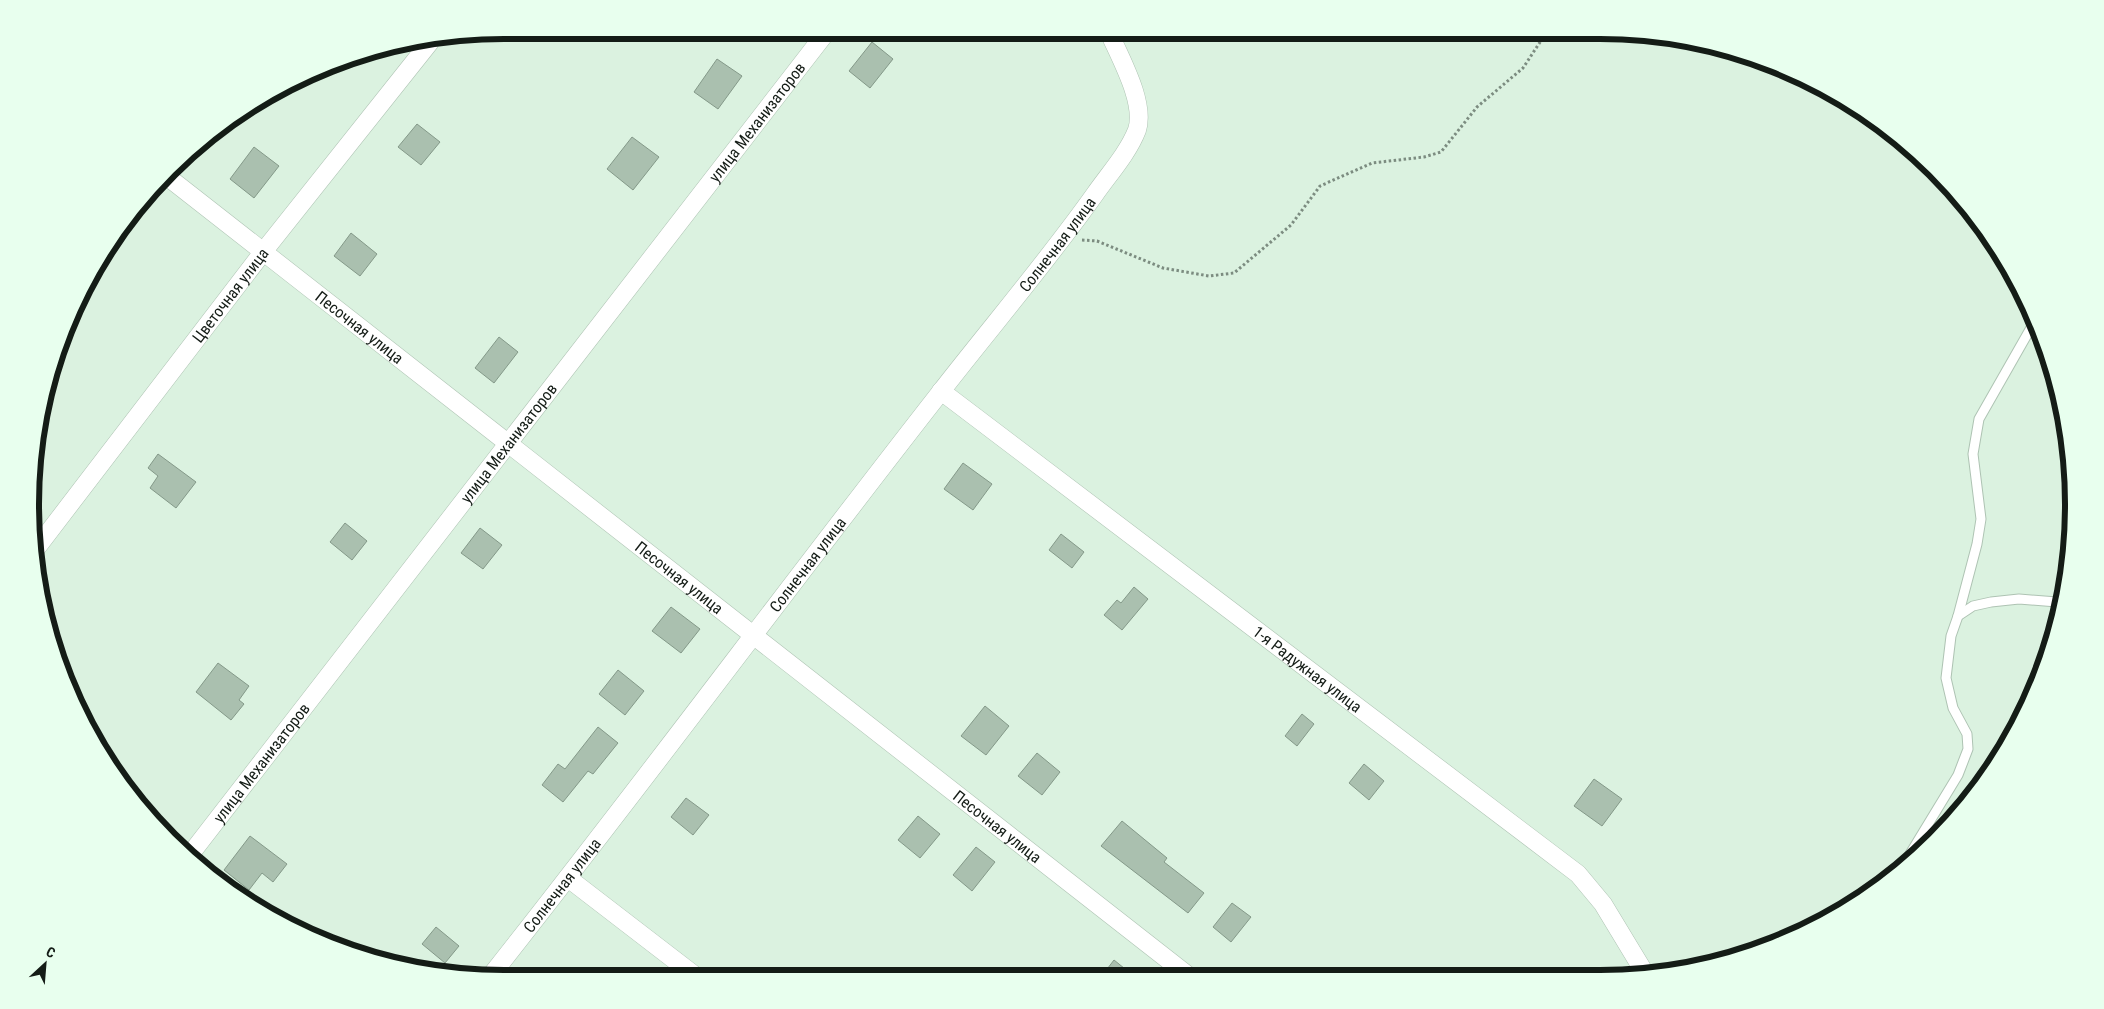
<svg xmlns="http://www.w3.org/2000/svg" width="2104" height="1009" font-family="'Roboto Condensed',sans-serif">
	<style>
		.building { fill: #aac0af; stroke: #849989 }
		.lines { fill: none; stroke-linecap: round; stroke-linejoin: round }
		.service-casing { stroke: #aec3b3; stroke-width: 11 }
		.minor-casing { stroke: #aec3b3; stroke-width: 19 }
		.path { stroke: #7c8c80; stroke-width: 3; stroke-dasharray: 2.5 2.5; stroke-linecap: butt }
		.service { stroke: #fff; stroke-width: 9 }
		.minor { stroke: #fff; stroke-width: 18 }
		.labels { text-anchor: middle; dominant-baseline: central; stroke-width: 5; stroke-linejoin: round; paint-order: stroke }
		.street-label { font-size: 16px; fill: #141c16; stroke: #e8ffee }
		.rim { fill: none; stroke: #141c16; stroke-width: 6 }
	</style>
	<rect width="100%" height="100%" fill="#dbf2e0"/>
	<g class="building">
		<polygon points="872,42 893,59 870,88 849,71"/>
		<polygon points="717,59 742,76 718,109 694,92"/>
		<polygon points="417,124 440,142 421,165 398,147"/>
		<polygon points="632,137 659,157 633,190 607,169"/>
		<polygon points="254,147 279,166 254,198 230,179"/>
		<polygon points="351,233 377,254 360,276 334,256"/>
		<polygon points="499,337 518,352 494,383 475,368"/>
		<polygon points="158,454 196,482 176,508 150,488 158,476 148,468"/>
		<polygon points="963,463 992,484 973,510 944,489"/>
		<polygon points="345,523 367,541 352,560 330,542"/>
		<polygon points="480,528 502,545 483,569 461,553"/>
		<polygon points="1061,534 1084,552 1072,568 1049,550"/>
		<polygon points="1134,587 1148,599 1122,630 1104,615 1117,600 1121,603"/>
		<polygon points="671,607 700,629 681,653 652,631"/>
		<polygon points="218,663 249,686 239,700 244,704 231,720 196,692"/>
		<polygon points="618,670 644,691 625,715 599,694"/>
		<polygon points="985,706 1009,726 986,755 961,736"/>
		<polygon points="1302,714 1314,724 1297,746 1285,736"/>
		<polygon points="598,727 618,743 593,774 588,771 563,802 542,785 558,764 565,769"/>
		<polygon points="1037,753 1060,772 1042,795 1018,776"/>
		<polygon points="1364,764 1384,781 1369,800 1349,783"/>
		<polygon points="1594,779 1622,799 1602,826 1574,806"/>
		<polygon points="686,798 709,815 693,835 671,817"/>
		<polygon points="918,816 940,834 920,858 898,840"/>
		<polygon points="1122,821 1167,858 1164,862 1204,893 1188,913 1101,846"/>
		<polygon points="250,836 287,864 273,882 262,873 249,890 224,870"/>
		<polygon points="976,847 995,862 972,891 953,875"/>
		<polygon points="1232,903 1251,917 1231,942 1213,927"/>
		<polygon points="436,927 459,946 445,963 422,944"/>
		<polygon points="1114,960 1135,977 1101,977"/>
	</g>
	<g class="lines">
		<defs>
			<g id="service">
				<polyline points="1958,616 1977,544 1981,519 1973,454 1979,419 2036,319"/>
				<polyline points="1902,867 1958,775 1968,749 1967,734 1953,708 1946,678 1951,636 1958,616 1973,606 1991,602 2019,599 2057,602"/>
			</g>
			<g id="minor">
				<path id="s1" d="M169 178 1190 977"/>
				<path id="s2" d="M941 391 1578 874 1603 904 1646 975"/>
				<path id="s3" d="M35 550 263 252 430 42"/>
				<path id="s4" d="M189 856 828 30"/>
				<polyline points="568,878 698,978"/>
				<path id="s5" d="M489 978C642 785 788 587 939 394 991 327 1046 263 1095 194 1109 174 1128 153 1137 130 1146 102 1119 56 1108 30"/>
			</g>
		</defs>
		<use href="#service" class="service-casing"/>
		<use href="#minor" class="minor-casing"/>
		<polyline class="path" points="1082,240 1097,241 1163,268 1209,276 1234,273 1291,225 1320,186 1372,163 1424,157 1441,152 1477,107 1523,68 1548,30"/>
		<use href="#service" class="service"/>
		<use href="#minor" class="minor"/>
	</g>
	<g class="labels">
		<g class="street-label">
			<text stroke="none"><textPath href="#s4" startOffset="928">улица Механизаторов</textPath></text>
			<text stroke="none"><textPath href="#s5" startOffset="928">Солнечная улица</textPath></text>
			<text stroke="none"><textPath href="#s3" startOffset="321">Цветочная улица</textPath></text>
			<text stroke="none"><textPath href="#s1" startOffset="242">Песочная улица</textPath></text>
			<text stroke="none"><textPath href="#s4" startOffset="522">улица Механизаторов</textPath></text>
			<text stroke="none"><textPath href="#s5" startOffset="522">Солнечная улица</textPath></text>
			<text stroke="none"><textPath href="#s1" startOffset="648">Песочная улица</textPath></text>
			<text stroke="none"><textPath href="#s2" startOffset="460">1-я Радужная улица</textPath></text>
			<text stroke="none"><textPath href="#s4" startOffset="118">улица Механизаторов</textPath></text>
			<text stroke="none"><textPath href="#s1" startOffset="1052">Песочная улица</textPath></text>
			<text stroke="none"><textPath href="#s5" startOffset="118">Солнечная улица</textPath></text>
		</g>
	</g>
	<path d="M0 0H2104V1009H0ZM504 39H1600A465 465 0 0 1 2065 504V505A465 465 0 0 1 1600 970H504A465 465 0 0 1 39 505V504A465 465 0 0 1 504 39Z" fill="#e8ffee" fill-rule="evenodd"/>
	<path class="rim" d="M504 39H1600A465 465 0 0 1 2065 504V505A465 465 0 0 1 1600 970H504A465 465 0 0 1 39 505V504A465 465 0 0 1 504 39Z"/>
	<g transform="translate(45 964) rotate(26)" stroke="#e8ffee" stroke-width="4" paint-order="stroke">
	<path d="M0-4L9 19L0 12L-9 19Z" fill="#141c16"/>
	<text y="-8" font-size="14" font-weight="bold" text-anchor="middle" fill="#141c16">С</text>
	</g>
</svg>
